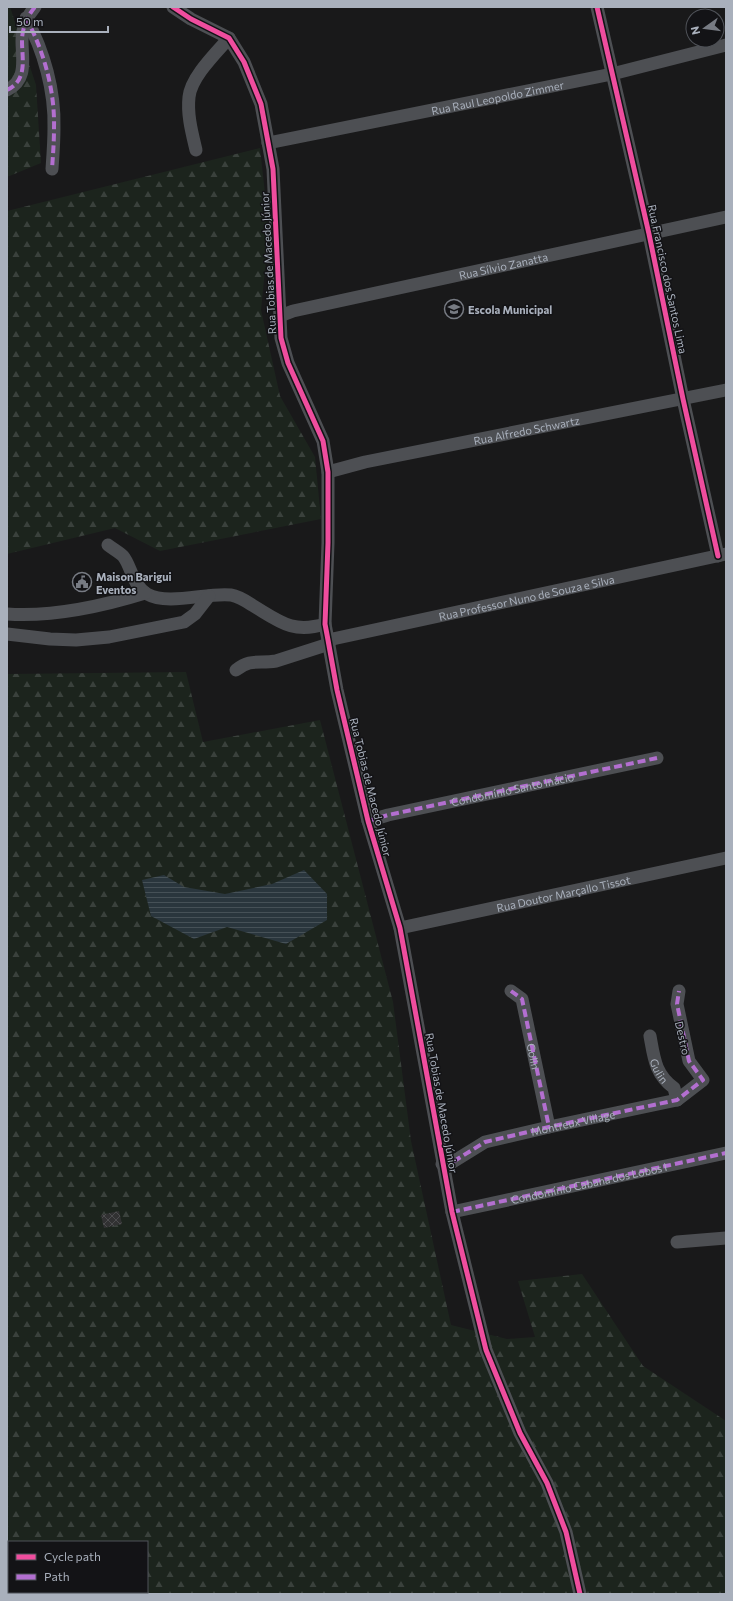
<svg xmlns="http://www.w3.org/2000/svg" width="733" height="1601" font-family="Commissioner,sans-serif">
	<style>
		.forest { fill: url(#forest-firs); fill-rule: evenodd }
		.water { fill: url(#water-rules) }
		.building { fill: url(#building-cross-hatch) }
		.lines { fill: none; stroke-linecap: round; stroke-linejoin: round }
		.minor { stroke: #4d4f53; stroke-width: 13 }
		.quiet { stroke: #b36fd0; stroke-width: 4; stroke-dasharray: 8 4; stroke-linecap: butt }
		.cycleway-casing { stroke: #131316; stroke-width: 8 }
		.cycleway { stroke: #ef4d9e; stroke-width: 5 }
		.labels { text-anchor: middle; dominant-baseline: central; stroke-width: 3; stroke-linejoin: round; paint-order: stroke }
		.street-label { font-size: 11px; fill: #a9b0bc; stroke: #131316 }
		.poi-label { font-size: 11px; font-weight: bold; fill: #a9b0bc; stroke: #131316; text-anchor: start }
	</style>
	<defs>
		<pattern id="forest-firs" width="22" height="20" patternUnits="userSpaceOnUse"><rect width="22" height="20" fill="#1c241d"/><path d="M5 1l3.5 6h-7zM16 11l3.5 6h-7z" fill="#3a413c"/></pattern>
		<pattern id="water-rules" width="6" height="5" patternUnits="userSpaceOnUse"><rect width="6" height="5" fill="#2a363d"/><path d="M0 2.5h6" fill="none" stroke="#465157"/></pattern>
		<pattern id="building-cross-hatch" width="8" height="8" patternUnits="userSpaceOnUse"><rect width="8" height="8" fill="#313132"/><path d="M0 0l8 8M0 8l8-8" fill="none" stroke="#4c4c4e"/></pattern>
	</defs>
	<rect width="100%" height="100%" fill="#19191a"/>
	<g class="forest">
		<polygon points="7,7 10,7 36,85 41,163 7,177"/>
		<polygon points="260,148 269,230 261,310 280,396 315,457 321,519 160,551 115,528 7,554 7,211"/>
		<path d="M186 672 203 742 320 720 393 1002 411 1141 451 1325 507 1339 535 1337 518 1281 582 1274 643 1366 726 1421V1594H7V674ZM9 1542H147V1592H9Z"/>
	</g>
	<polygon class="water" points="304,870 327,894 327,920 286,944 227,927 194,939 151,916 142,880 164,875 184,887 225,894 272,884"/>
	<polygon class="building" points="119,1211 122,1224 104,1228 101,1215"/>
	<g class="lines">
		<g class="minor">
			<polyline points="173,7 191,19 229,38 244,62 261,104 273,169 281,338 288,363 323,441 328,472 328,543 325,624 328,640 337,690 368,821 400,928 452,1212 486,1350 520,1433 547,1483 566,1532 580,1594"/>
			<polyline points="597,7 649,234 683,399 718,556"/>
			<path d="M26 18C44 51 55 91 54 128 54 142 53 155 52 169"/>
			<path d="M7 90C28 80 22 59 22 41 22 29 27 16 35 7"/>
			<path id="s1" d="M268 143 612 74 726 45"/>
			<path d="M196 150C192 133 187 115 189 97 191 77 216 53 229 38"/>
			<path id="s2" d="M280 316 293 311 726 217"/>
			<path id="s3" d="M328 472 365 462 726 390"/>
			<path d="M108 545C113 549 119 552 123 556 131 565 132 585 147 594 168 606 208 592 231 595 238 596 246 601 252 605 279 621 292 634 325 624"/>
			<path d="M7 614C51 617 103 606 145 593"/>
			<polyline points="7,634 50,639 76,640 109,637 184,622 195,614 209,596"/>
			<path id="s4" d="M328 640 726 554"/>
			<path d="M236 670C251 658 259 664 276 661L329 644"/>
			<polyline points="368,821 388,815 657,758"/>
			<path id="s5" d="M400 928 726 858"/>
			<path id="s6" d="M511 991 522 999 549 1127"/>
			<path id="s7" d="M650 1036C654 1058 655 1074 674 1088L677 1100"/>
			<path id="s8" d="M442 1164 451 1163 485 1142 549 1127 677 1100 703 1080 689 1061 677 1004 679 991"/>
			<path id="s9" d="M452 1212 726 1153"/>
			<polyline points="677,1242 726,1238"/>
		</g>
		<g class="quiet">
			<path d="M26 18C44 51 55 91 54 128 54 142 53 155 52 169"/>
			<path d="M7 90C28 80 22 59 22 41 22 29 27 16 35 7"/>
			<path id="s10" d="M368 821 388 815 657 758"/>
			<polyline points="511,991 522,999 549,1127"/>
			<polyline points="442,1164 451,1163 485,1142 549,1127 677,1100 703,1080 689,1061 677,1004 679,991"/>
			<polyline points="452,1212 726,1153"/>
		</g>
		<defs>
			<g id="cycleway">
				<polyline points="173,7 191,19 229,38 244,62 261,104 273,169 281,338 288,363 323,441 328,472 328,543 325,624 328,640 337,690 368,821 400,928 452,1212 486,1350 520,1433 547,1483 566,1532 580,1594"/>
				<polyline points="597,7 649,234 683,399 718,556"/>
			</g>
		</defs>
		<use href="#cycleway" class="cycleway-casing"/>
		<use href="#cycleway" class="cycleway"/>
	</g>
	<defs>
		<symbol id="school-ring" viewBox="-11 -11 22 22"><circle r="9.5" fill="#131316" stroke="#777b83" stroke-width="1.5"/><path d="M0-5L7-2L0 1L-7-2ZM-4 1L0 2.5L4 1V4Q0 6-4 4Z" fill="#777b83"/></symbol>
		<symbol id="civic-ring" viewBox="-11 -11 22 22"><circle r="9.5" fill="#131316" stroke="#777b83" stroke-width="1.5"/><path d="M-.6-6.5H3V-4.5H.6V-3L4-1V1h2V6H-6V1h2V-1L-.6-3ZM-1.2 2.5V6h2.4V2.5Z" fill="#777b83"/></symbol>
	</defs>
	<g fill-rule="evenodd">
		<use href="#school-ring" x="443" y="298" width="22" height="22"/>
		<use href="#civic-ring" x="71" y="571" width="22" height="22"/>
	</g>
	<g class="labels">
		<g class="street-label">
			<text stroke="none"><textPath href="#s1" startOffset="234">Rua Raul Leopoldo Zimmer</textPath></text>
			<text transform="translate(268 263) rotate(-93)">Rua Tobias de Macedo Júnior</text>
			<text stroke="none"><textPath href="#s2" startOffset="229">Rua Sílvio Zanatta</textPath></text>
			<text transform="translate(668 279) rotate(78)">Rua Francisco dos Santos Lima</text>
			<text stroke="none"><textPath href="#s3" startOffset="203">Rua Alfredo Schwartz</textPath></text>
			<text stroke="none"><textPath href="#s4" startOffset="203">Rua Professor Nuno de Souza e Silva</textPath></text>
			<text transform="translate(371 787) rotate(76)">Rua Tobias de Macedo Júnior</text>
			<text stroke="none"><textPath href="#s10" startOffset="148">Condomínio Santo Inácio</textPath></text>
			<text stroke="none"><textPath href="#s5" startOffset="167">Rua Doutor Marçallo Tissot</textPath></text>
			<text transform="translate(683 1038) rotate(77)">Destro</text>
			<text stroke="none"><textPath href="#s6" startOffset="72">Golin</textPath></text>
			<text stroke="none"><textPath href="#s7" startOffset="36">Gulin</textPath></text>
			<text transform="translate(442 1103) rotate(80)">Rua Tobias de Macedo Júnior</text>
			<text stroke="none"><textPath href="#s8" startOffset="139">Montreux Village</textPath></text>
			<text stroke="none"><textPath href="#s9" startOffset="140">Condomínio Cabana dos Lobos I</textPath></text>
		</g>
		<g class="poi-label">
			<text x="468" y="309">Escola Municipal</text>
			<text x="96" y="576">Maison Barigui<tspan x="96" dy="13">Eventos</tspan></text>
		</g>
	</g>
	<rect width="733" height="1601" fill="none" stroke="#a9b0bc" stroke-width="16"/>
	<rect x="8" y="1541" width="140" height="52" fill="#131316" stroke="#4f5258"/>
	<rect x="16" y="1554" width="20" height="6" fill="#ef4d9e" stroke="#4f5258"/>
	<text x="44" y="1561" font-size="12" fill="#a9b0bc">Cycle path</text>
	<rect x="16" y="1574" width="20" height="6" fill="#b36fd0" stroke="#4f5258"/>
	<text x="44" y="1581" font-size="12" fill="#a9b0bc">Path</text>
	<g transform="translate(705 28) rotate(256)"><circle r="19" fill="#131316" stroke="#4f5258"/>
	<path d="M0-3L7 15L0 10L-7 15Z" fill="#777b83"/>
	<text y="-6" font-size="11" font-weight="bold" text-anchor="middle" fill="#a9b0bc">N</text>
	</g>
	<path d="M10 26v6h98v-6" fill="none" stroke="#a9b0bc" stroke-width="2"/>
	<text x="16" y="26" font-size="12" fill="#a9b0bc" stroke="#131316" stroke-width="3" paint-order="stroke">50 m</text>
</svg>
